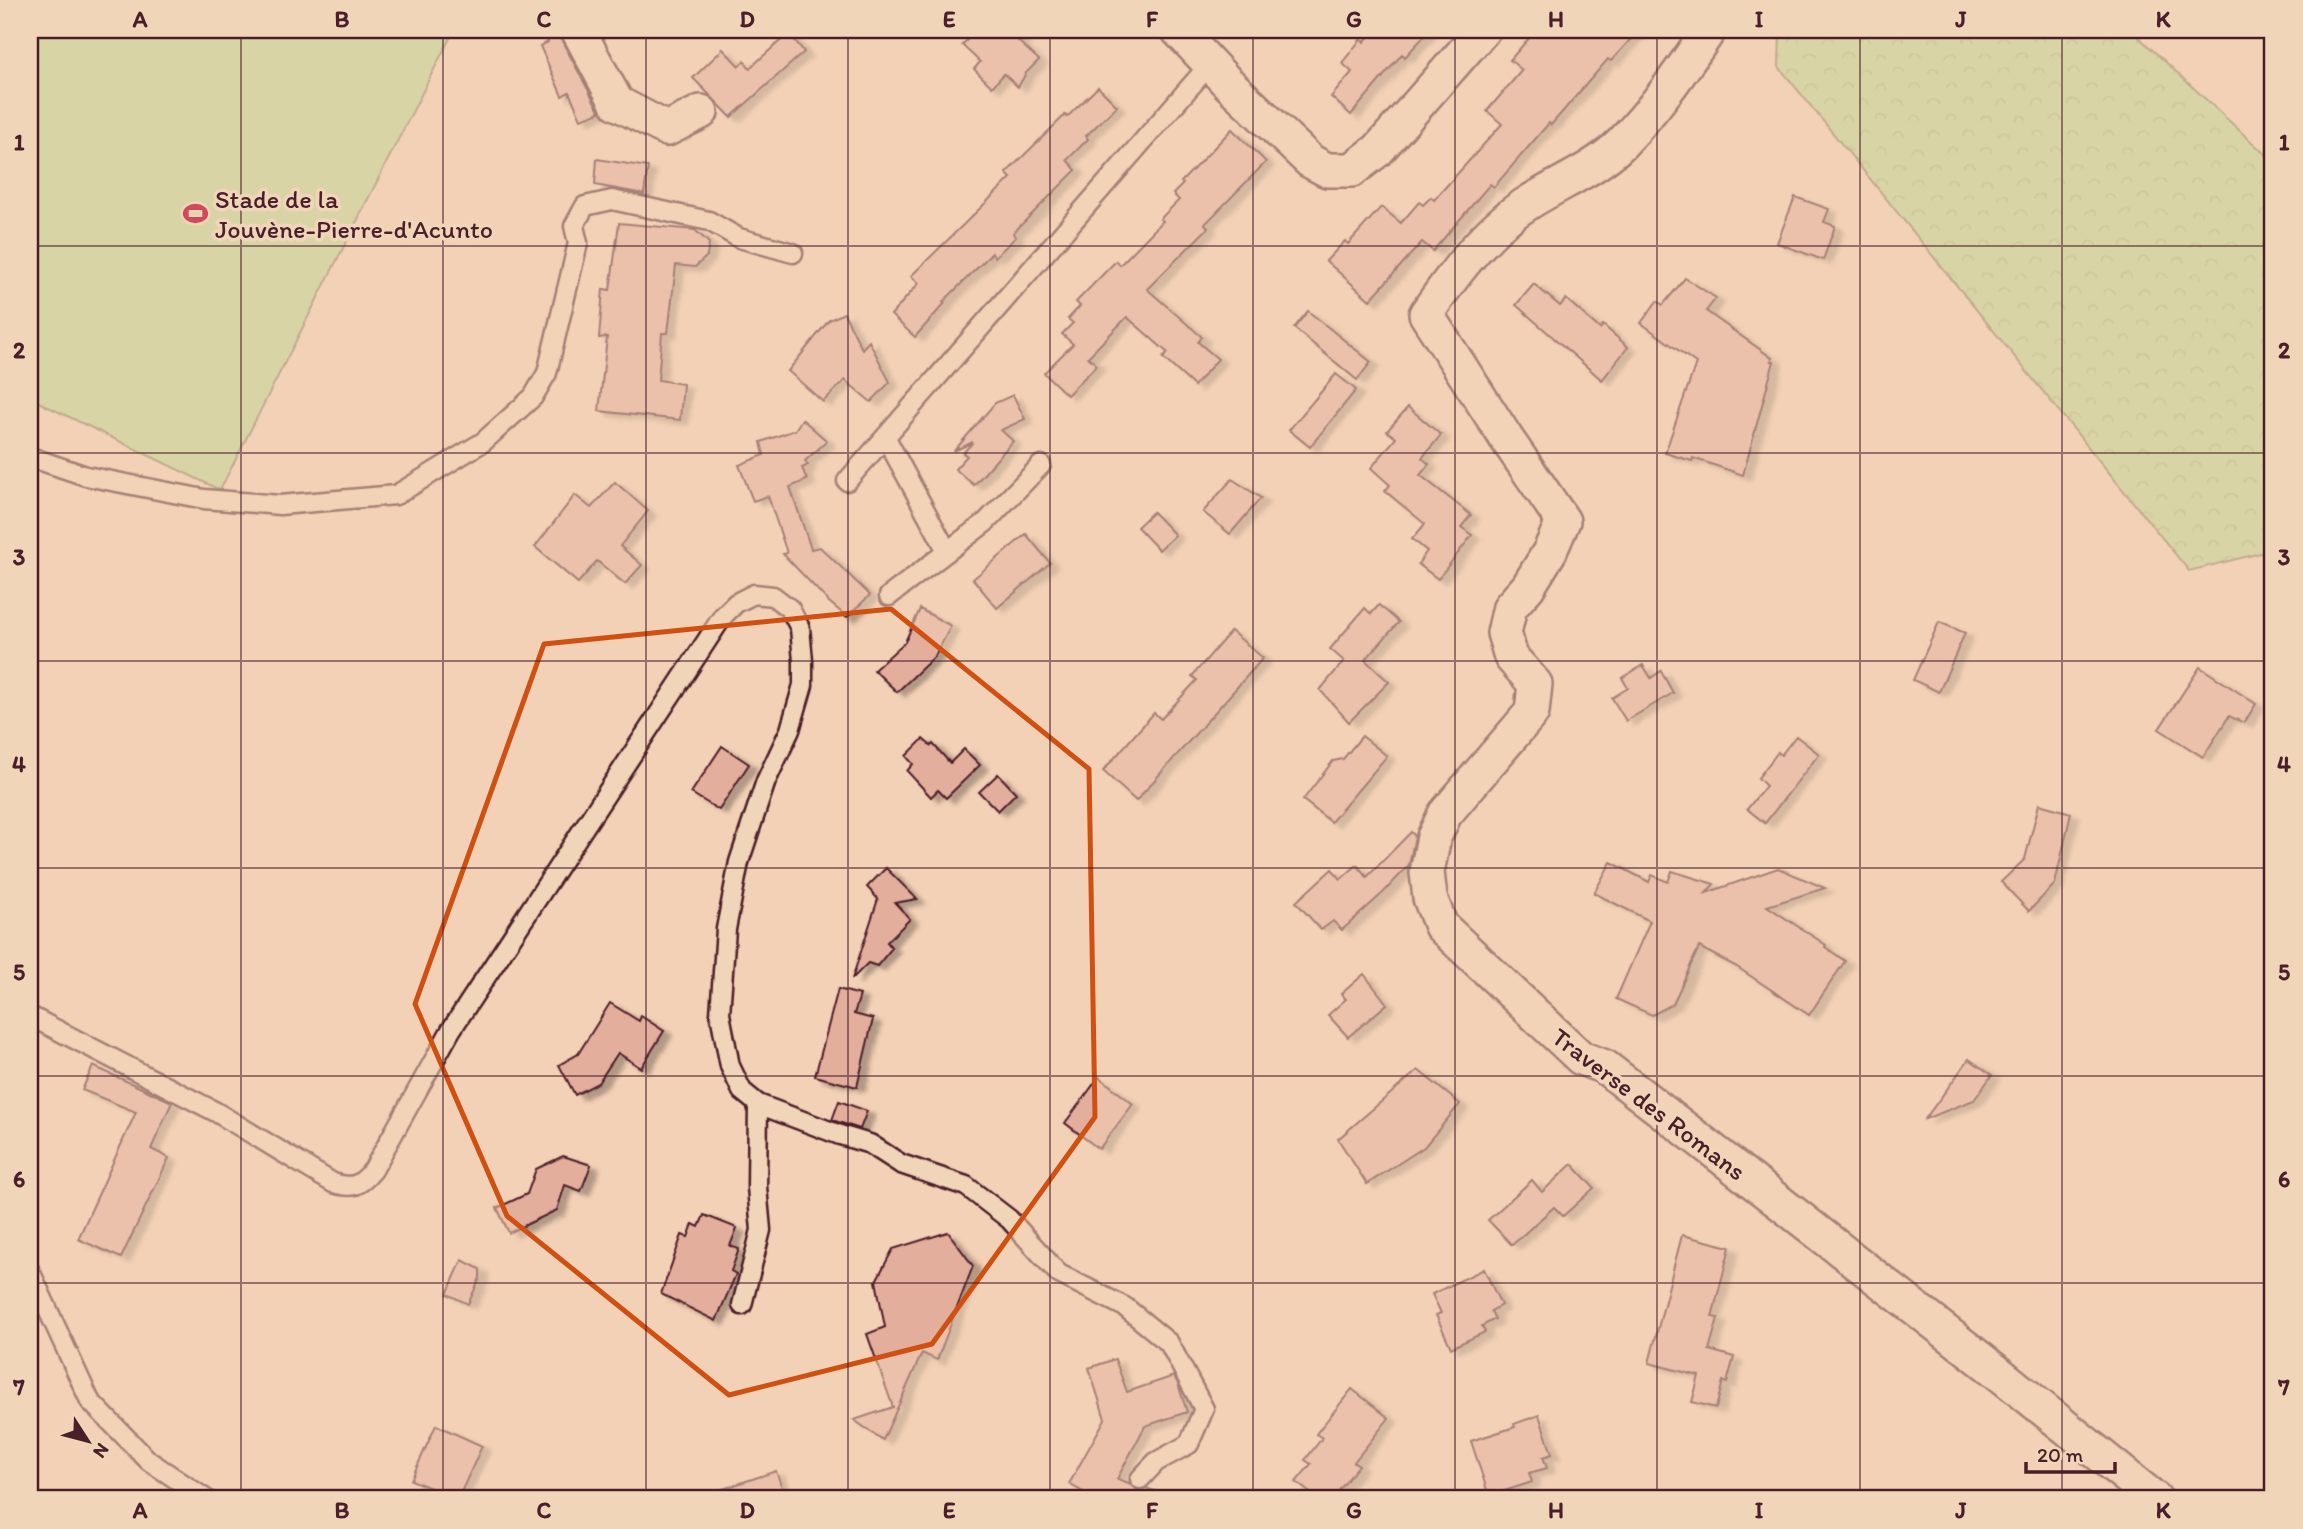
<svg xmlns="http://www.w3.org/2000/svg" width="2303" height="1529" font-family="Itim,sans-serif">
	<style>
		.green { fill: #bad890; stroke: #827c5e; stroke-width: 2 }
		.forest { fill: url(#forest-crowns); stroke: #827c5e; stroke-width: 2 }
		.building { fill: #e4ae9d; stroke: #4a1f2b; stroke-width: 2; filter: url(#shadow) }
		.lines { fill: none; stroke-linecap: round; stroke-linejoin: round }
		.service-casing { stroke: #4a1f2b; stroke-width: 23 }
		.minor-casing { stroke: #4a1f2b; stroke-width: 38 }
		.service { stroke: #f1d5b8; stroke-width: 18 }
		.minor { stroke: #f1d5b8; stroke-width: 33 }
		.marked { fill: none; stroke: #d05011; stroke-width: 5; stroke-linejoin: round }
		.grid { fill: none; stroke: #4a1f2b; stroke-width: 2; stroke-opacity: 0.55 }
		.labels { text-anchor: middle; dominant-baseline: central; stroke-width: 7; stroke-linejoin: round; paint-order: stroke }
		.poi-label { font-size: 26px; fill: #4a1f2b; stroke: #f1d5b8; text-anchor: start }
		.street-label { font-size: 26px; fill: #4a1f2b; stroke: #f1d5b8 }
		.neatline { fill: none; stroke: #4a1f2b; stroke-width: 2.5 }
		.grid-label { font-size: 23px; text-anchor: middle; font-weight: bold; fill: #4a1f2b }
	</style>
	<defs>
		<pattern id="forest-crowns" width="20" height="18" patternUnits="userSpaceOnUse" patternTransform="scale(1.75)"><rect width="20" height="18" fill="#bad890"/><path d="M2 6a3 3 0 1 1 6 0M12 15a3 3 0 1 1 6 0" fill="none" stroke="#a1b97c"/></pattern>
		<filter id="shadow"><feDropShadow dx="8" dy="4.5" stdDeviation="2" flood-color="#0004"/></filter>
	</defs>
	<rect width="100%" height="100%" fill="#f3d1b6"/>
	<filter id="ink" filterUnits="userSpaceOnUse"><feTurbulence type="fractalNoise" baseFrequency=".0143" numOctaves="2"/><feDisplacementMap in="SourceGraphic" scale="14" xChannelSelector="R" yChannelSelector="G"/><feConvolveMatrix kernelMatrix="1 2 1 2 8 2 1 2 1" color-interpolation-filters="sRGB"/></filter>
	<g filter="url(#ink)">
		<polygon class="green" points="30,30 454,30 220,490 30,398"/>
		<polygon class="forest" points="1780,30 2131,30 2266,155 2273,115 2273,550 2189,571 1779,67"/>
		<g class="building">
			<polygon points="543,30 559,30 561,39 600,112 581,119 569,92 562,96 540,46 548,42"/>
			<polygon points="977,30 1028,30 1018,41 1039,60 1026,73 1018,87 1004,74 992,87 974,69 980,62 962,45"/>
			<polygon points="1375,30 1430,30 1405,57 1402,54 1351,115 1331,97 1352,72 1342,63 1361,39 1364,42"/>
			<polygon points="1536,30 1639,30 1611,61 1608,59 1551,125 1549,123 1494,187 1490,184 1433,251 1422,242 1370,300 1326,261 1345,241 1348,244 1381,207 1401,223 1419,202 1423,205 1431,197 1434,200 1502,124 1487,111 1522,70 1510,60"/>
			<polygon points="789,33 804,52 731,117 693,78 723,49 739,66 744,61 750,68"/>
			<polygon points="1098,87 1117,106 1086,136 1088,139 1067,160 1076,170 1013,233 1016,237 995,257 992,253 943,302 945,303 915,337 891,315 919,283 911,276 1011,178 1006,173 1065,115 1067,117"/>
			<polygon points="1232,129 1266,162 1205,224 1208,228 1147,289 1202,337 1198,342 1218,359 1194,386 1163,358 1168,353 1127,317 1088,357 1097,365 1067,395 1044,373 1073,344 1062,334 1073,323 1068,319 1080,306 1076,302 1116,261 1120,265 1163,221 1160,219 1179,200 1173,194 1183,184 1181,182"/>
			<polygon points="597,159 648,167 644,194 595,185"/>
			<polygon points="1795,197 1829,209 1824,222 1835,226 1823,260 1777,243"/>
			<polygon points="619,223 695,230 709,243 707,256 695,267 676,265 668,333 662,333 658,380 683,384 680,420 599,411 607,337 599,338 603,289 610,290"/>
			<polygon points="1685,278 1716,298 1706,311 1772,358 1771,361 1774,361 1743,475 1693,458 1692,461 1665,453 1696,363 1641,323 1657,301 1663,305"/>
			<polygon points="1534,284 1560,306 1566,299 1600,329 1603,325 1628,347 1602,380 1516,305"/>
			<polygon points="1308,311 1371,362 1357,380 1294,328"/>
			<polygon points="844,313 862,349 869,341 890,382 871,402 845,380 823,402 788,371 829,320"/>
			<polygon points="1336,374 1356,390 1310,447 1289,430"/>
			<polygon points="1013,395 1025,419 1001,430 1013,441 974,485 955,469 967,456 963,453 973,442 954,451 995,403"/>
			<polygon points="1408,407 1441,435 1422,458 1429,464 1420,475 1471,515 1461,527 1472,535 1438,579 1418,564 1427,551 1412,539 1425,524 1385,491 1390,485 1371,468 1396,438 1387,431"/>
			<polygon points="802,419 827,441 805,461 808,465 802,468 807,480 790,487 811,549 820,547 870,595 847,617 829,602 783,554 787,553 768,496 753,501 739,465 764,455 761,442 795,430"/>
			<polygon points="1232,479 1261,498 1230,534 1203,512"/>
			<polygon points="615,482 648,511 620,546 642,565 625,584 597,561 578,583 535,547 575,495 591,508"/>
			<polygon points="1153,512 1175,535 1159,550 1137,527"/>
			<polygon points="1026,534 1050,563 997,608 973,579"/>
			<polygon points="1379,605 1399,622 1365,660 1389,682 1349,722 1320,690 1344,661 1330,649 1365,608 1371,614"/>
			<polygon points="920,609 951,626 935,656 897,692 874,670 905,642"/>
			<polygon points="1939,622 1965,633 1939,692 1913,680"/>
			<polygon points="1231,631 1263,658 1136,801 1103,771 1154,713 1161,719 1197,680 1192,676"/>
			<polygon points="1643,665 1651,678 1661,671 1673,693 1626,721 1612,698 1628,688 1622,678"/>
			<polygon points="2200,667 2256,704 2244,723 2229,716 2203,757 2159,729"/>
			<polygon points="1362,736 1387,756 1331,822 1303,800 1333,761 1343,759"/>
			<polygon points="1796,736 1819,754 1765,823 1747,809 1766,786 1758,778 1778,752 1781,755"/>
			<polygon points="923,739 931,746 933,744 950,763 964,749 980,765 946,798 938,790 931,797 907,771 913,764 906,756"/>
			<polygon points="722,746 749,764 719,810 691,793"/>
			<polygon points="998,774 1016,793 998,811 979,792"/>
			<polygon points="2039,804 2071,813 2055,884 2029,911 2001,882 2025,859"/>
			<polygon points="1411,832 1415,836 1409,865 1384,892 1342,930 1333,921 1321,930 1296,902 1332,869 1341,879 1357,865 1367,877"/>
			<polygon points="1611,862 1649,882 1652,875 1668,882 1672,871 1714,884 1706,893 1778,868 1825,888 1767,906 1826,945 1825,947 1845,961 1809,1015 1737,967 1699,947 1673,1004 1652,1015 1616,999 1650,921 1594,893"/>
			<polygon points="886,868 917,899 895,903 910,919 887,942 892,948 877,966 868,963 852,979 878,899 867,887"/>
			<polygon points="1364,974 1387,1004 1348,1037 1328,1015 1346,999 1341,994"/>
			<polygon points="838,989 860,995 854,1014 873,1019 857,1087 815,1076"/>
			<polygon points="610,1003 639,1021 641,1016 664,1031 641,1068 618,1053 598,1083 575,1095 559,1065 578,1054"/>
			<polygon points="1969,1059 1992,1075 1974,1100 1925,1119"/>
			<polygon points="93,1066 172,1102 151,1149 169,1158 121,1258 78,1239 136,1112 82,1090"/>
			<polygon points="1418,1070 1460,1104 1424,1147 1367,1184 1338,1139"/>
			<polygon points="1099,1077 1133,1104 1099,1149 1065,1123"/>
			<polygon points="839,1101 867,1111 860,1129 832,1120"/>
			<polygon points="563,1156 591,1165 581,1191 565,1185 557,1210 509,1233 497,1208 527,1194 536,1169"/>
			<polygon points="1572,1164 1594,1188 1563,1216 1554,1207 1512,1245 1488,1220 1532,1180 1542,1192"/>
			<polygon points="704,1215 737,1228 730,1246 739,1249 731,1271 736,1274 716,1321 661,1294 682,1235 688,1237 693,1224 699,1227"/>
			<polygon points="948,1232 973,1266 937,1360 922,1353 883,1440 854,1420 893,1407 867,1334 885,1327 876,1281 893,1249"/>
			<polygon points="1682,1235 1730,1247 1712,1317 1718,1318 1709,1350 1734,1357 1727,1383 1723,1381 1716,1408 1692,1402 1699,1376 1649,1363"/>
			<polygon points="462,1260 480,1269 480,1278 468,1304 447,1294"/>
			<polygon points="1484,1269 1501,1305 1491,1311 1495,1319 1482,1326 1485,1332 1451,1348 1436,1315 1441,1313 1432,1294"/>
			<polygon points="1115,1359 1127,1392 1174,1376 1178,1384 1187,1412 1145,1426 1117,1479 1129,1483 1137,1490 1146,1488 1166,1495 1165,1499 1096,1499 1069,1484 1105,1419 1089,1368"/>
			<polygon points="1352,1389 1389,1418 1354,1462 1359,1465 1332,1499 1318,1499 1296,1482 1311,1464 1305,1460 1322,1438 1316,1434"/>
			<polygon points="1539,1415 1552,1454 1543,1457 1547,1468 1529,1473 1532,1482 1489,1496 1471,1441 1515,1427 1514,1424"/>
			<polygon points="436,1425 482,1446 458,1499 411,1480"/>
			<polygon points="776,1471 786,1499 706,1499 705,1495"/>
		</g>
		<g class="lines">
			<defs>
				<g id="service">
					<polyline points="886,438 947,551"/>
					<polyline points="30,457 86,476 204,499 280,505 396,495 483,442 533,397 547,373 578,243 574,226 585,206 612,200 709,221 739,238 793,253"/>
					<polyline points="847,481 1210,64"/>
					<polyline points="889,596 986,522 1041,465"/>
					<path d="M30 1016 216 1112 333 1183C353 1189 360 1186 373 1170L451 1030 723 616 736 603 754 594 773 596 790 609 800 628 803 661V685L790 730 766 781 739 862 726 929 720 1014 730 1066 742 1091 758 1104 840 1135 870 1144 901 1164 966 1186 1009 1219 1059 1274 1125 1307 1169 1343 1204 1409 1189 1444 1156 1462 1140 1479"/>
					<polyline points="30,1271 90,1401 149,1461 206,1499"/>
					<polyline points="742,1305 761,1230 757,1187 758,1104"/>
				</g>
				<g id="minor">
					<polyline points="578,30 617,103 667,129 701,112"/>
					<polyline points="1178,30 1228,83 1310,161 1327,170 1352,170 1378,150 1483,30"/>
					<path d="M1709 30C1682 70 1655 109 1621 144 1588 176 1539 190 1505 220 1474 246 1449 281 1426 314L1506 438 1563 521 1550 551 1528 587 1510 607 1504 633 1511 657 1535 684 1532 712 1445 814 1434 837 1427 872 1430 898 1441 926 1581 1058 1605 1067 1688 1131 1996 1371 2155 1499"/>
				</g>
			</defs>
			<use href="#service" class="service-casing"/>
			<use href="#minor" class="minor-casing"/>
			<use href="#service" class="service"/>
			<use href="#minor" class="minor"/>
		</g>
	</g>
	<path d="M0 0H2303V1529H0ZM891 609 1089 769 1095 1117 932 1344 729 1395 507 1216 415 1004 544 644Z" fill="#f3d1b6" fill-opacity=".55" fill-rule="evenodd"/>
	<path class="marked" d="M891 609 1089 769 1095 1117 932 1344 729 1395 507 1216 415 1004 544 644Z"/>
	<path class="grid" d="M241 30V1499M443 30V1499M646 30V1499M848 30V1499M1050 30V1499M1253 30V1499M1455 30V1499M1657 30V1499M1860 30V1499M2062 30V1499M30 246H2273M30 453H2273M30 661H2273M30 868H2273M30 1076H2273M30 1283H2273"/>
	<defs>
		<symbol id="stadium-bare" viewBox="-9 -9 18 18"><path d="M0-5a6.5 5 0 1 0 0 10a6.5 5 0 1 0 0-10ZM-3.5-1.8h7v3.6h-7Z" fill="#d1495b" stroke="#f1d5b8" stroke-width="2.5" paint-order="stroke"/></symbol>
	</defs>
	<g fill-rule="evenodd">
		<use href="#stadium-bare" x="178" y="196" width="35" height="35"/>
	</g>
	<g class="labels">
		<g class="poi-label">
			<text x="215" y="199">Stade de la<tspan x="215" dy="30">Jouvène-Pierre-d'Acunto</tspan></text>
		</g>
		<g class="street-label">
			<text transform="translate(1649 1104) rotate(37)">Traverse des Romans</text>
		</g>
	</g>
	<rect width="2303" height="1529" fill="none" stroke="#f1d5b8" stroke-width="77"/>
	<g transform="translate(88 1441) rotate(126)" stroke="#f1d5b8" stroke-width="5" paint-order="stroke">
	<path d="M0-5L12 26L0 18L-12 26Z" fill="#4a1f2b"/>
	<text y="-10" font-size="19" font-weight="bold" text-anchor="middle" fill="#4a1f2b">N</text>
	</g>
	<path d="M2026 1462v10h89v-10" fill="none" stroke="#4a1f2b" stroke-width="3.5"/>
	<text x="2037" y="1462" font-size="21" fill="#4a1f2b" stroke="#f1d5b8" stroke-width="5" paint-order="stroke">20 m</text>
	<rect x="38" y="38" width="2226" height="1452" class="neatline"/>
	<g class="grid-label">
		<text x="140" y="27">A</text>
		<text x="342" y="27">B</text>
		<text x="544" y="27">C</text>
		<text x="747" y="27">D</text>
		<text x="949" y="27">E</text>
		<text x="1152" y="27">F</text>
		<text x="1354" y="27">G</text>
		<text x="1556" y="27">H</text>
		<text x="1759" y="27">I</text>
		<text x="1961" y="27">J</text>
		<text x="2163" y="27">K</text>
		<text x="19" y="150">1</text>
		<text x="2284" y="150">1</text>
		<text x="19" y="358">2</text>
		<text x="2284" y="358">2</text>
		<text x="19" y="565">3</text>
		<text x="2284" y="565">3</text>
		<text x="19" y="772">4</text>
		<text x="2284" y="772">4</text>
		<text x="19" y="980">5</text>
		<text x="2284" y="980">5</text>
		<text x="19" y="1187">6</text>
		<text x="2284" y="1187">6</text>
		<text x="19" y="1395">7</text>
		<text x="2284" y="1395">7</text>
		<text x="140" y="1518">A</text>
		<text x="342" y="1518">B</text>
		<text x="544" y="1518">C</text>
		<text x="747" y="1518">D</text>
		<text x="949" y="1518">E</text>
		<text x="1152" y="1518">F</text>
		<text x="1354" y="1518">G</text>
		<text x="1556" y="1518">H</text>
		<text x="1759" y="1518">I</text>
		<text x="1961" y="1518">J</text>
		<text x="2163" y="1518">K</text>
	</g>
</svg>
